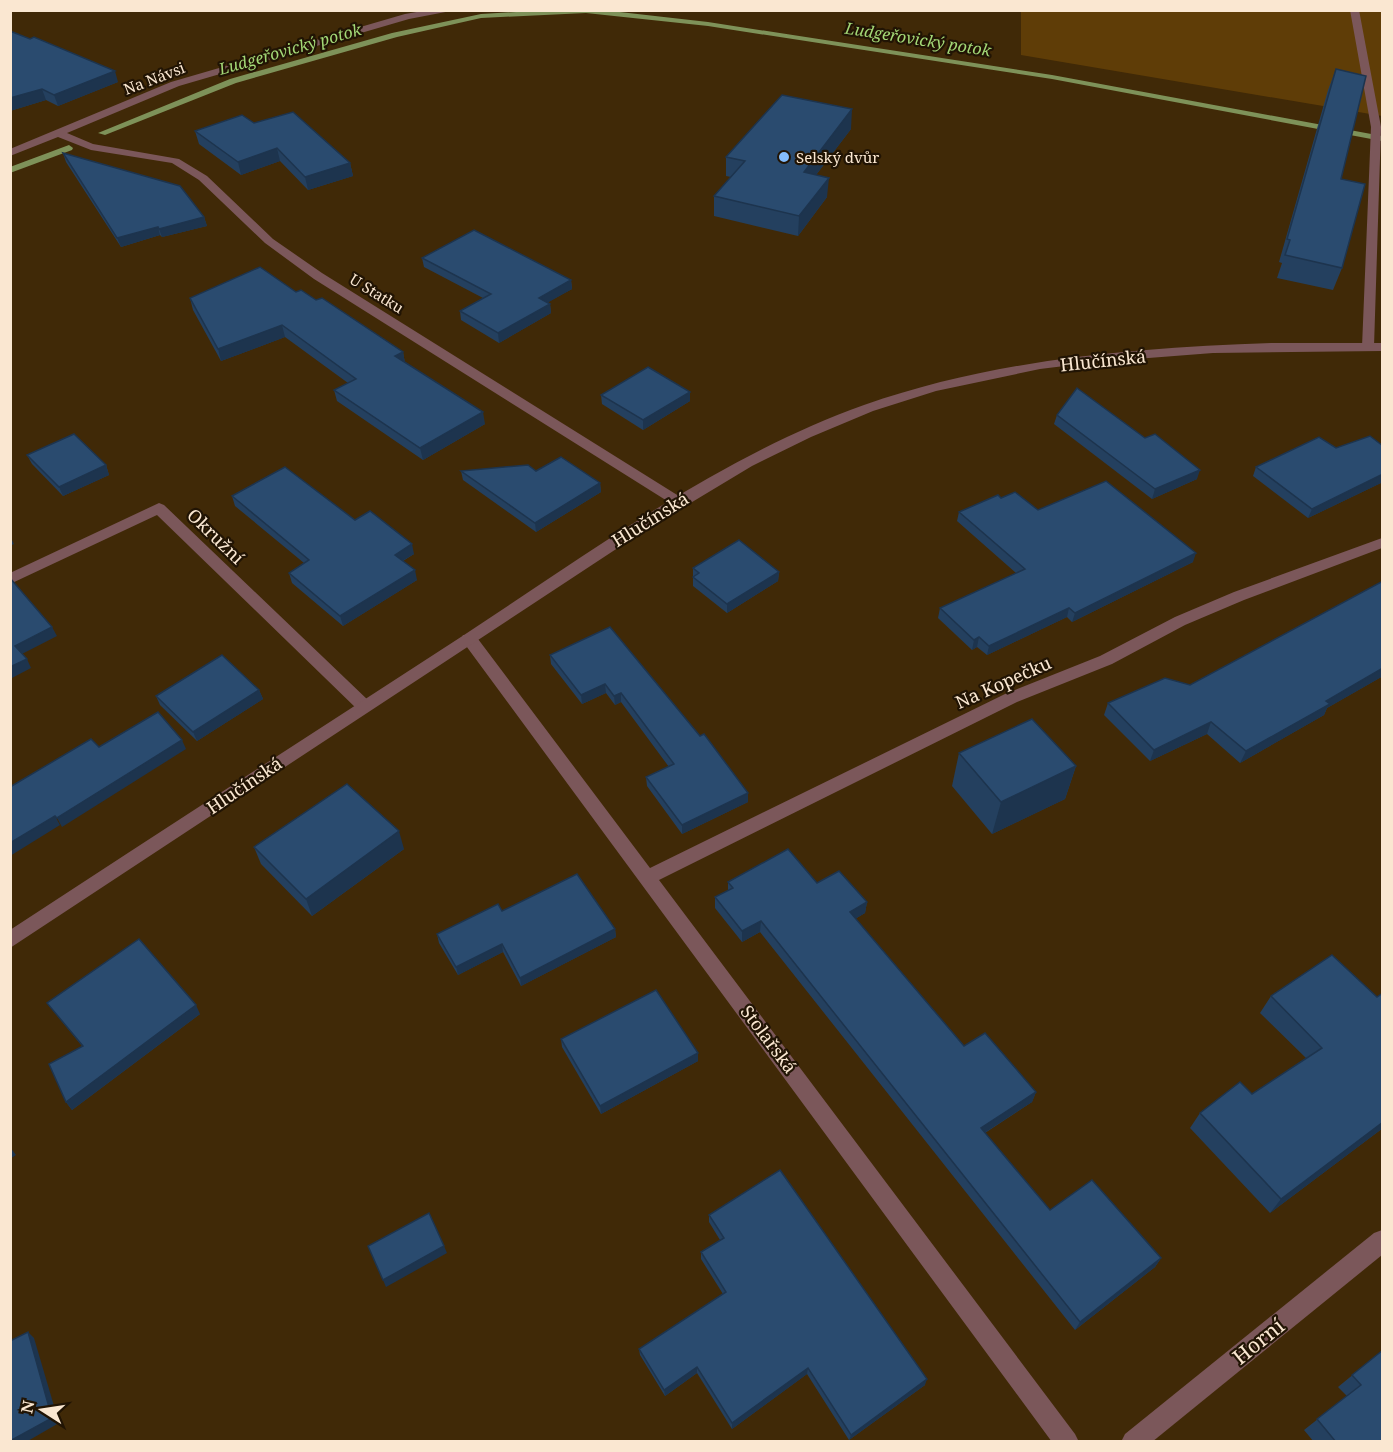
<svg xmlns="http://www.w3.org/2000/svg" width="1393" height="1452" font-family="'Noto Serif',serif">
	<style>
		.green { fill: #5f3d07 }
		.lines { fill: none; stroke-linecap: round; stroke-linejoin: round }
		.stream { fill: #7e9259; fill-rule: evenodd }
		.service { fill: #7b575a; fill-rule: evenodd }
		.minor { fill: #7b575a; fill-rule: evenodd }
		.tertiary { fill: #7b575a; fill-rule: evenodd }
		.wall { fill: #24405f }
		.shaded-wall { fill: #1d344e }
		.building { fill: #2a4b6f; stroke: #1d344e; stroke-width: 1.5 }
		.poi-dot { fill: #84bcfb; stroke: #211404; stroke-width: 2 }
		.labels { text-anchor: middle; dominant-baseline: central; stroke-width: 4.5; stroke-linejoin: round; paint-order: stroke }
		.far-street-label { font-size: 15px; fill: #fae7d1; stroke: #211404 }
		.far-poi-label { font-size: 15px; fill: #fae7d1; stroke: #211404; text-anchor: start }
		.far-water-label { font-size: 16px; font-style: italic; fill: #a3d876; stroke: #211404 }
		.street-label { font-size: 18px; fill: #fae7d1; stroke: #211404 }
		.near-street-label { font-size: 21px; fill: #fae7d1; stroke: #211404 }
	</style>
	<rect width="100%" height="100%" fill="#402907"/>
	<polygon class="green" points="1021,11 1382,11 1382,116 1021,55"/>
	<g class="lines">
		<g class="stream">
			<polygon points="549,10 602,10 708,22 1052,75 1382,136 1382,141 1052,79 708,26 586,13 481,18 397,37 236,83 105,135 98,133 230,79 392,33 481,14"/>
			<polygon points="69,145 73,148 72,150 10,173 10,167"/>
		</g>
		<polygon class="service" points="1350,10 1359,10 1381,127 1374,347 1368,351 1362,347 1371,127"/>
		<g class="minor">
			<polygon points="428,10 456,10 409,19 179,86 67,133 93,144 179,159 207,176 273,239 322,273 682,498 684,501 682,504 672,504 314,279 265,243 199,180 172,163 91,150 58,137 10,156 10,149 171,82 405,14"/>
			<polygon points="159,503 164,505 370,702 372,706 370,710 358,710 157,515 10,584 10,573"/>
			<polygon points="1382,538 1382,548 1244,600 1185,625 1112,664 1017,702 659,880 1075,1434 1079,1442 1052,1442 461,639 463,635 475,635 650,868 1005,694 1100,656 1175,617 1234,592"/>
			<polygon points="1382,1230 1382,1255 1152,1442 1121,1442 1125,1434 1374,1233"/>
		</g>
		<path class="tertiary" d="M1271 343H1382V351L1213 353 1097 362 1040 369 936 391 873 411 811 437 752 466 639 534 10 948V930C161 831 313 733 464 635 592 551 719 457 864 405 995 359 1133 348 1271 343Z"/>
	</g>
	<g class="wall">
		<polygon points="10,31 118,82 58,106 46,100 10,111"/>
		<polygon points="1336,69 1341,179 1342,268 1333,290 1277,278 1282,263 1279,262 1328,90"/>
		<polygon points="254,123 350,163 353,176 308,190 280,161 241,175 199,144 195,131"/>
		<polygon points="851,129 816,175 827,197 798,236 714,216 714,196 731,177 726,176 726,157"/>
		<polygon points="63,153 204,217 207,226 162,237 160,235 121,247 66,162"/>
		<polygon points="422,258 571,280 572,289 548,302 550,304 551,313 499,343 461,320 460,311 483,298 424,267"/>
		<polygon points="296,292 316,300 403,352 405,363 485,424 423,460 337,401 334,390 348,383 285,337 221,361 193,310 190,298"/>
		<polygon points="690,392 690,401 643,430 602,404 601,395"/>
		<polygon points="1057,415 1197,479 1152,499 1054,424"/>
		<polygon points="1383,446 1383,482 1308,518 1253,476 1256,467 1336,448"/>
		<polygon points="27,455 106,465 109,475 63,496 32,464"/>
		<polygon points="461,471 536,471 600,483 601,492 536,532 463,480"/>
		<polygon points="232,496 355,520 414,554 403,561 417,580 343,626 292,583 289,573 304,563 235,506"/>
		<polygon points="1001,498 1038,510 1193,562 1072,622 1067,617 987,655 977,647 972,650 938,618 940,608 1016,573 957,521 959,512"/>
		<polygon points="693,568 779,572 778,581 727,613 693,586"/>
		<polygon points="1383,581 1383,676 1327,708 1324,715 1240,763 1207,734 1150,761 1104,715 1108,703 1190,685"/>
		<polygon points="610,627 748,802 682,834 647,786 646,777 669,767 621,702 615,705 606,693 582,704 551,664 550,655"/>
		<polygon points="259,690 263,699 197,741 160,705 156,696"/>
		<polygon points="959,753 1076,766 1065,799 992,834 952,786"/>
		<polygon points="254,847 404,849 312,916 261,864"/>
		<polygon points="728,882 817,883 867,902 865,913 855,919 964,1046 1036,1092 1032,1102 985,1133 1050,1210 1161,1258 1155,1267 1075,1330 760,932 742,942 715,908 715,897 728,891"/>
		<polygon points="502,911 615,929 616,937 521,986 503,952 458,975 439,943 437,934"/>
		<polygon points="1383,993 1383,1128 1270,1213 1190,1128 1200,1113 1252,1094 1306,1058 1260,1013 1271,996 1377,997"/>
		<polygon points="47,1003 200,1014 72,1110 66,1102 82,1046"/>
		<polygon points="561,1039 698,1053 698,1061 601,1114 562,1047"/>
		<polygon points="709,1215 925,1385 849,1440 807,1374 732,1429 697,1373 665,1396 640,1355 639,1349 723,1294 701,1259 701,1252 720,1240 709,1222"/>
		<polygon points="1383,1350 1383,1442 1314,1442 1304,1430 1347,1396 1338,1387"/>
	</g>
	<g class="shaded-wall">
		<polygon points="115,71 118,82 58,106 54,95"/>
		<polygon points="42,89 46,100 10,111 10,98"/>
		<polygon points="852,109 851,129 803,192 804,172"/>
		<polygon points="277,148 280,161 241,175 238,162"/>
		<polygon points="350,163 353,176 308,190 305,177"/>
		<polygon points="829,178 827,197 798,236 799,216"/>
		<polygon points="204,217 207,226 162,237 159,229"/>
		<polygon points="158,227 160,235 121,247 117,238"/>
		<polygon points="571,280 572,289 540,307 539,298"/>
		<polygon points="550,304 551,313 499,343 498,333"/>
		<polygon points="282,325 285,337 221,361 218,349"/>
		<polygon points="403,352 405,363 395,356"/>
		<polygon points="690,392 690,401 643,430 643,420"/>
		<polygon points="483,412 485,424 423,460 420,448"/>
		<polygon points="106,465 109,475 63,496 59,487"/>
		<polygon points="1200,470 1197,479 1152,499 1155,489"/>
		<polygon points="1383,474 1383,482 1308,518 1312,509"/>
		<polygon points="600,483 601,492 536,532 535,523"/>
		<polygon points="10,536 14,544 10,546"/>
		<polygon points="412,544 414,554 397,564 395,555"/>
		<polygon points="1196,553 1193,562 1072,622 1075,613"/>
		<polygon points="415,570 417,580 343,626 340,616"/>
		<polygon points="779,572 778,581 727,613 727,604"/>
		<polygon points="1069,608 1067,617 987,655 989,646"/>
		<polygon points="52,627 57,636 20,655 15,646"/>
		<polygon points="979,637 977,647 972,650 974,640"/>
		<polygon points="27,659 31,668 10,679 10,667"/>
		<polygon points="1383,668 1383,676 1327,708 1324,715 1240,763 1246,751 1326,701"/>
		<polygon points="605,684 606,693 582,704 581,695"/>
		<polygon points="259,690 263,699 197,741 193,732"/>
		<polygon points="621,693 621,702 615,705 614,696"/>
		<polygon points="1211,722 1207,734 1150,761 1154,750"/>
		<polygon points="182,740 186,749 62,827 57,818"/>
		<polygon points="1076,766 1065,799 992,834 1001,802"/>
		<polygon points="748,793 748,802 682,834 682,825"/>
		<polygon points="55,816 60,825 10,856 10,843"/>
		<polygon points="399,831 404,849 312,916 306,899"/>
		<polygon points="867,902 865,913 848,923 850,912"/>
		<polygon points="761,921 760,932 742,942 742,931"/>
		<polygon points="615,929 616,937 521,986 520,978"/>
		<polygon points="502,944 503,952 458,975 456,967"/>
		<polygon points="196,1005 200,1014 72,1110 66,1102"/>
		<polygon points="698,1053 698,1061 601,1114 600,1106"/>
		<polygon points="1036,1092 1032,1102 978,1137 981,1128"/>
		<polygon points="1383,1122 1383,1128 1270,1213 1281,1199"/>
		<polygon points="10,1147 16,1155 10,1159"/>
		<polygon points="444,1246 447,1253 386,1287 383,1280"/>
		<polygon points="1161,1258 1155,1267 1075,1330 1080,1322"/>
		<polygon points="28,1332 34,1338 59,1423 26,1442 10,1442"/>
		<polygon points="697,1367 697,1373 665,1396 664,1390"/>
		<polygon points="808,1368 807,1374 732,1429 732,1423"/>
		<polygon points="927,1379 925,1385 849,1440 851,1435"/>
	</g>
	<g class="building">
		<polygon points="10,31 30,39 34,37 115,71 54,95 42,89 10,98"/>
		<polygon points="1336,69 1366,76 1341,179 1365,184 1342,268 1285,255 1290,240 1287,239"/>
		<polygon points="782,95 852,109 804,172 829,178 799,216 714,196 745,161 726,157"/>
		<polygon points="293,112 350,163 305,177 277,148 238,162 195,131 242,115 254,123"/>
		<polygon points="63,153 180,186 204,217 159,229 158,227 117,238"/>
		<polygon points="474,230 571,280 539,298 550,304 498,333 460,311 491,294 422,258"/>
		<polygon points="260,267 296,292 301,290 316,300 322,298 403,352 395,356 483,412 420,448 334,390 356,379 282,325 218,349 190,298"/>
		<polygon points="648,367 690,392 643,420 601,395"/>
		<polygon points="1077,388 1145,438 1155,434 1200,470 1155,489 1057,415"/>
		<polygon points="74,434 106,465 59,487 27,455"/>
		<polygon points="1370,436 1383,446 1383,474 1312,509 1256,467 1319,437 1336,448"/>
		<polygon points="561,457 600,483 535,523 461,471 528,465 536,471"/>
		<polygon points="285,467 355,520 370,511 412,544 395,555 415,570 340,616 289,573 309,560 232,496"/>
		<polygon points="1106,481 1196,553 1075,613 1069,608 989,646 979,637 974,640 940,608 1025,569 959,512 998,495 1001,498 1015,492 1038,510"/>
		<polygon points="739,540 779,572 727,604 693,577 699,573 693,568"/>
		<polygon points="10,578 52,627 15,646 27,659 10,667"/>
		<polygon points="1383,581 1383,668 1326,701 1330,704 1246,751 1211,722 1154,750 1108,703 1165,678 1190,685"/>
		<polygon points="610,627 700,736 704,734 748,793 682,825 646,777 674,764 621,693 614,696 605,684 581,695 550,655"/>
		<polygon points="222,655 259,690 193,732 156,696"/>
		<polygon points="158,712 182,740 57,818 55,816 10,843 10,787 91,739 99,747"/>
		<polygon points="1032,719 1076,766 1001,802 959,753"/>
		<polygon points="347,784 399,831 306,899 254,847"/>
		<polygon points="788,849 817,883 839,871 867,902 850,912 964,1046 985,1033 1036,1092 981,1128 1050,1210 1092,1180 1161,1258 1080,1322 761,921 742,931 715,897 733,888 728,882"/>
		<polygon points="577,874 615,929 520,978 502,944 456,967 437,934 498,904 502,911"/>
		<polygon points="139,939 196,1005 66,1102 49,1064 83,1046 47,1003"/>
		<polygon points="1332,955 1377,997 1383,993 1383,1122 1281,1199 1200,1113 1240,1082 1252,1094 1322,1048 1271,996"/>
		<polygon points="656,990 698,1053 600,1106 561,1039"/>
		<polygon points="780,1170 927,1379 851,1435 808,1368 732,1423 697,1367 664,1390 639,1349 726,1292 701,1252 724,1238 709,1215"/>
		<polygon points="429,1213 444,1246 383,1280 368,1246"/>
		<polygon points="28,1332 52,1418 10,1441 10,1341"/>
		<polygon points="1383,1350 1383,1442 1336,1442 1317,1419 1361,1385 1352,1375"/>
	</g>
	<circle class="poi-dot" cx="784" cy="157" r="6"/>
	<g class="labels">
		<g class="far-street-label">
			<text transform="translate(154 78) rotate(-21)">Na Návsi</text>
			<text transform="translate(377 293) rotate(32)">U Statku</text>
		</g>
		<g class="far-poi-label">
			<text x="796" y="157">Selský dvůr</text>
		</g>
		<g class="far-water-label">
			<text transform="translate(918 39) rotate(9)">Ludgeřovický potok</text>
			<text transform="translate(290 49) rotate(-16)">Ludgeřovický potok</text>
		</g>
		<g class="street-label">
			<text transform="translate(1103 360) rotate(-6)">Hlučínská</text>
			<text transform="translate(650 519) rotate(-32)">Hlučínská</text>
			<text transform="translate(216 536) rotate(44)">Okružní</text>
			<text transform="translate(1003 682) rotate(-24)">Na Kopečku</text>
			<text transform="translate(244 785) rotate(-34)">Hlučínská</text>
			<text transform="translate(769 1039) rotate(53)">Stolařská</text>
		</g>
		<g class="near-street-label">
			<text transform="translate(1258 1341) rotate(-39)">Horní</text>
		</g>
	</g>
	<rect width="1393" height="1452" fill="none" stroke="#fae7d1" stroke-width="24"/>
	<g transform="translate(42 1410) rotate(282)" stroke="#211404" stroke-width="4.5" paint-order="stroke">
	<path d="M0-4.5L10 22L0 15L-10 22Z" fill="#fae7d1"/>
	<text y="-9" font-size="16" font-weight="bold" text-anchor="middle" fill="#fae7d1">N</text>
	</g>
</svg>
